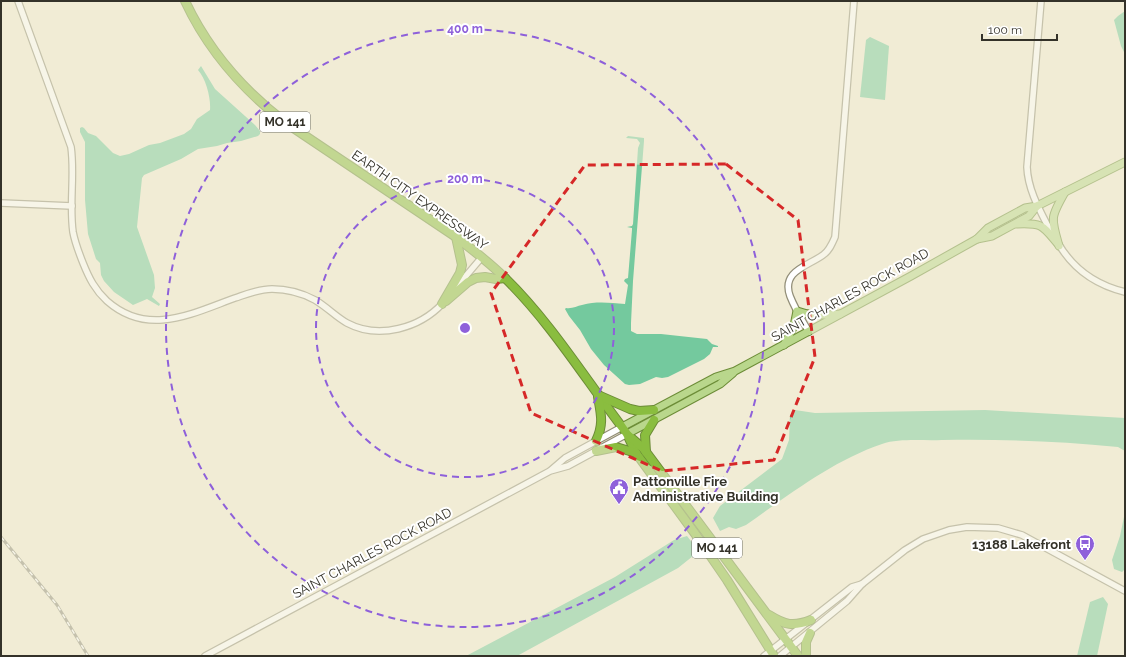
<svg xmlns="http://www.w3.org/2000/svg" width="1126" height="657" font-family="Raleway,sans-serif">
	<style>
		.water { fill: #74c99e }
		.lines { fill: none; stroke-linecap: round; stroke-linejoin: round }
		.minor-casing { stroke: #928e78; stroke-width: 8 }
		.major-casing { stroke: #6c8c37; stroke-width: 9 }
		.highway-casing { stroke: #6c8c37; stroke-width: 10 }
		.minor { stroke: #fff; stroke-width: 5.5 }
		.major { stroke: #b9d78c; stroke-width: 7 }
		.highway { stroke: #8abd3f; stroke-width: 8 }
		.rail-casing { stroke: #908d7d; stroke-width: 3 }
		.rail { stroke: #fff; stroke-width: 1.5; stroke-dasharray: 4.5; stroke-linecap: butt }
		.marked { fill: none; stroke: #d62828; stroke-width: 3; stroke-dasharray: 8 5; stroke-linejoin: round }
		.ring { fill: none; stroke: #8e60da; stroke-width: 2; stroke-dasharray: 7 5 }
		.labels { text-anchor: middle; dominant-baseline: central; stroke-width: 4; stroke-linejoin: round; paint-order: stroke }
		.shield { fill: #fff; stroke: #717069; stroke-width: 1 }
		.shield-label { font-size: 12px; font-weight: bold; fill: #343229 }
		.street-label { font-size: 13px; fill: #343229; stroke: #fff }
		.poi-label { font-size: 13px; font-weight: bold; fill: #343229; stroke: #fff; text-anchor: start }
		.centre { fill: #8e60da; stroke: #fff; stroke-width: 2 }
		.ring-label { font-size: 12px; text-anchor: middle; font-weight: bold; fill: #8e60da; stroke: #fff; stroke-width: 4; stroke-linejoin: round; paint-order: stroke }
	</style>
	<rect width="100%" height="100%" fill="#f1ecd5"/>
	<g class="water">
		<polygon points="1125,11 1125,54 1121,46 1114,20 1118,16"/>
		<polygon points="870,37 889,46 885,100 860,97 866,40"/>
		<path d="M201 66 215 89 255 125 260 131V134L258 136 241 141 227 143 217 146 198 149 181 159 144 175 142 178 137 227 154 275 155 288 152 297 160 304 159 306 147 299 133 305 114 292 104 281 101 275 100 263 96 259 88 234 85 200V142L80 132V128L82 127 84 128 88 133 96 136 113 153 120 156 129 154 149 145 160 143 184 134 191 129 197 119 210 110C211 98 206 79 198 70Z"/>
		<path d="M628 136 644 138V141L633 281 631 323V331L637 334H661L707 339 712 344 718 346V347H713L710 354 704 359 668 377 662 378 656 377 640 384 629 385 625 384 604 365 591 349 580 330 569 316 565 309 566 308C572 309 577 306 582 305 597 301 610 303 625 304L628 285 624 281 625 279 628 278 632 230V228L627 227 632 226 633 224 638 148 640 143 637 139 626 138Z"/>
		<path d="M795 410 815 413 985 410 1125 418V451L1118 447C1059 441 1001 439 942 440 923 441 900 438 882 444 832 461 789 495 746 525L736 529 729 527 720 531 713 518 720 506 782 459 789 440 790 416Z"/>
		<polygon points="1125,512 1125,569 1122,572 1114,569 1112,560 1120,536"/>
		<polygon points="687,536 694,545 693,556 678,568 517,656 466,656 615,577 674,540"/>
		<polygon points="1103,597 1108,604 1097,656 1077,656 1090,602"/>
	</g>
	<g class="lines">
		<defs>
			<g id="minor">
				<path d="M18 1 71 147C75 175 69 204 73 232 75 243 79 253 83 263 89 278 95 290 107 301 148 337 191 314 235 298 247 294 259 289 272 289 288 289 302 293 315 300 327 307 336 317 347 323 379 340 420 328 443 303"/>
				<path d="M1041 1 1027 167C1028 192 1042 214 1053 236"/>
				<polyline points="1,203 72,206"/>
				<path d="M1058 243C1073 269 1096 285 1125 292"/>
				<polyline points="454,290 482,257"/>
				<path d="M809 332C802 320 795 309 790 296 781 271 808 266 823 255 829 251 832 244 835 237L854 1"/>
				<polyline points="551,470 565,458 622,427"/>
				<polyline points="205,656 550,471 568,466 627,434"/>
				<polyline points="764,656 852,587 862,584"/>
				<polyline points="780,656 847,601 862,584 905,550 923,539 949,530 967,527 998,528 1022,535 1125,591"/>
			</g>
			<g id="major">
				<path d="M1017 224C1043 223 1042 225 1058 244"/>
				<polyline points="977,239 992,236 1029,216 1037,206"/>
				<path d="M1059 246C1051 218 1050 218 1065 192"/>
				<path d="M784 345 794 326 797 311C813 317 823 315 840 314"/>
				<polyline points="622,427 716,377 735,371 911,276 977,239 988,228 1025,208 1037,206 1125,162"/>
				<polyline points="627,434 720,384 733,373"/>
			</g>
			<g id="highway">
				<path d="M185 1C208 50 244 91 286 123L456 237C473 250 490 263 505 278 550 322 584 377 622 427L627 434 636 453 696 535 727 580 774 656"/>
				<polyline points="446,301 468,282 476,278 485,277 496,279 505,278"/>
				<polyline points="442,304 460,273 462,265 456,237"/>
				<polyline points="598,395 630,409 639,411 654,410"/>
				<polyline points="629,436 643,448 798,656"/>
				<path d="M596 441C604 424 601 414 598 397"/>
				<polyline points="596,451 616,447 636,453"/>
				<polyline points="646,452 645,435 654,420"/>
				<path d="M769 615C785 625 793 627 811 620"/>
				<polyline points="806,656 806,642 810,633"/>
			</g>
		</defs>
		<use href="#minor" class="minor-casing"/>
		<use href="#major" class="major-casing"/>
		<use href="#highway" class="highway-casing"/>
		<use href="#minor" class="minor"/>
		<use href="#major" class="major"/>
		<use href="#highway" class="highway"/>
		<defs>
			<polyline id="rail" points="1,537 57,605 88,656"/>
		</defs>
		<use href="#rail" class="rail-casing"/>
		<use href="#rail" class="rail"/>
	</g>
	<path d="M0 0H1126V657H0ZM726 164 798 220 815 357 774 460 662 471 531 413 491 293 585 165Z" fill="#f1ecd5" fill-opacity=".55" fill-rule="evenodd"/>
	<path class="marked" d="M726 164 798 220 815 357 774 460 662 471 531 413 491 293 585 165Z"/>
	<g class="ring">
		<circle cx="465" cy="328" r="149"/>
		<circle cx="465" cy="328" r="299"/>
	</g>
	<defs>
		<symbol id="civic-pin" viewBox="-11 -11 22 30"><path d="M0 17L-7.5 6A9.5 9.5 0 1 1 7.5 6Z" fill="#8e60da" stroke="#fff"/><path d="M-.6-6.5H3V-4.5H.6V-3L4-1V1h2V6H-6V1h2V-1L-.6-3ZM-1.2 2.5V6h2.4V2.5Z" fill="#fff"/></symbol>
		<symbol id="bus-pin" viewBox="-11 -11 22 30"><path d="M0 17L-7.5 6A9.5 9.5 0 1 1 7.5 6Z" fill="#8e60da" stroke="#fff"/><path d="M-5-6H5V4H4V6H2V4H-2V6H-4V4H-5ZM-3.5-4V0h7V-4ZM-3.5 1.2v1.5H-2V1.2ZM2 1.2v1.5H3.5V1.2Z" fill="#fff"/></symbol>
	</defs>
	<g fill-rule="evenodd">
		<use href="#civic-pin" x="608" y="477" width="22" height="30"/>
		<use href="#bus-pin" x="1074" y="533" width="22" height="30"/>
	</g>
	<g class="labels">
		<g class="shield">
			<rect x="260" y="112" width="50" height="20" rx="3"/>
			<rect x="692" y="538" width="50" height="20" rx="3"/>
		</g>
		<g class="shield-label">
			<text x="285" y="122">MO 141</text>
			<text x="717" y="548">MO 141</text>
		</g>
		<g class="street-label">
			<text transform="translate(420 200) rotate(35)">EARTH CITY EXPRESSWAY</text>
			<text transform="translate(850 295) rotate(-29)">SAINT CHARLES ROCK ROAD</text>
			<text transform="translate(372 553) rotate(-28)">SAINT CHARLES ROCK ROAD</text>
		</g>
		<g class="poi-label">
			<text x="633" y="481">Pattonville Fire<tspan x="633" dy="15">Administrative Building</tspan></text>
			<text x="1071" y="544" text-anchor="end">13188 Lakefront</text>
		</g>
	</g>
	<circle cx="465" cy="328" r="6" class="centre"/>
	<g class="ring-label">
		<text x="465" y="33">400 m</text>
		<text x="465" y="183">200 m</text>
	</g>
	<rect width="1126" height="657" fill="none" stroke="#343229" stroke-width="4"/>
	<path d="M982 34v6h75v-6" fill="none" stroke="#343229" stroke-width="2"/>
	<text x="988" y="34" font-size="12" fill="#343229" stroke="#ffffff" stroke-width="3" paint-order="stroke">100 m</text>
</svg>
